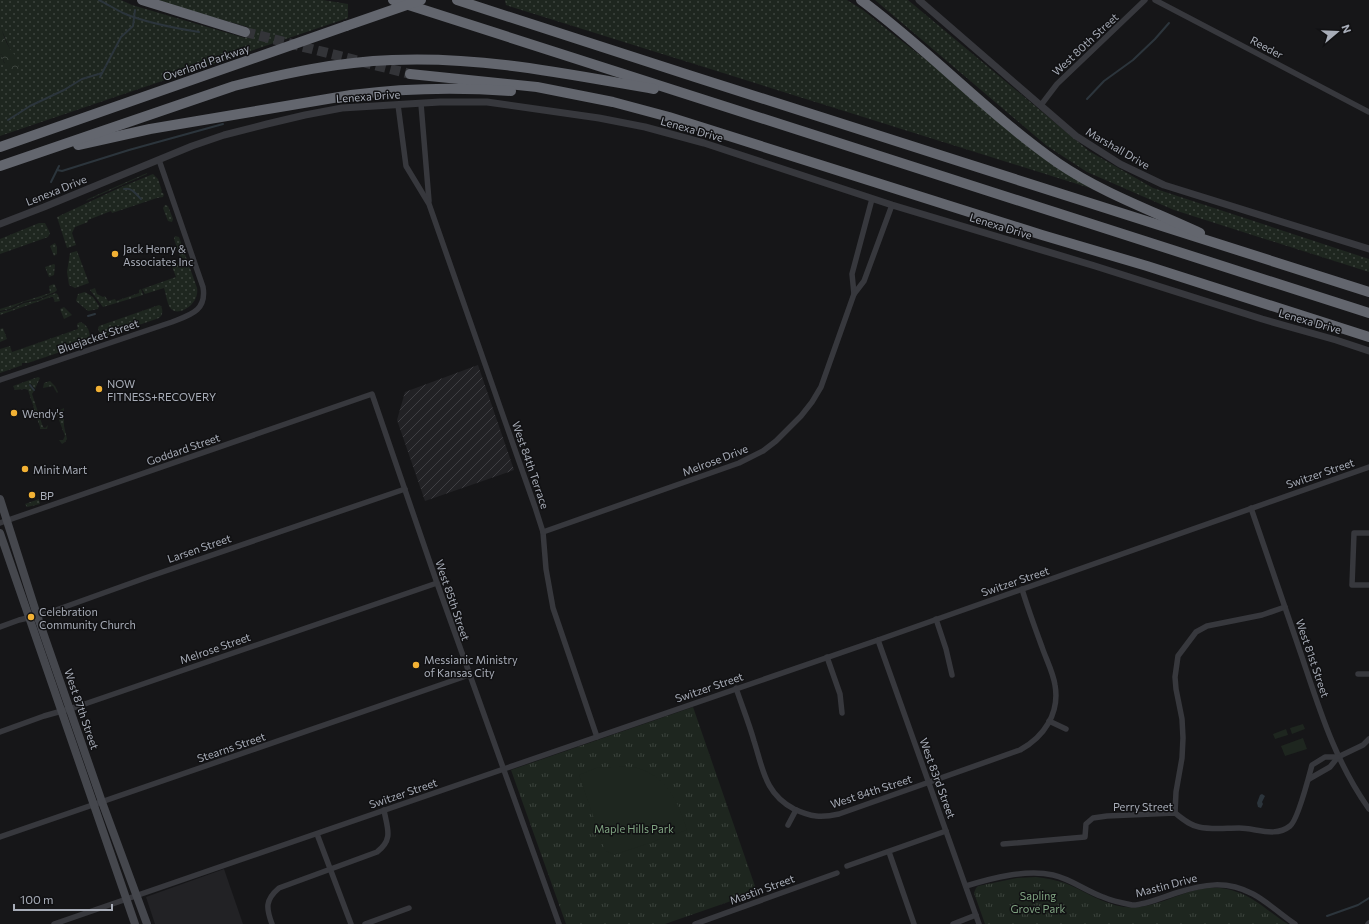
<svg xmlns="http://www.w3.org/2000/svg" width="1369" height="924" font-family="Commissioner,sans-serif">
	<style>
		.built { fill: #222225 }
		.industrial { fill: url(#industrial-furrows) }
		.grass { fill: url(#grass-dots) }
		.forest { fill: url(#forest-crowns) }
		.park { fill: url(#park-tufts) }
		.pitch { fill: #1e261f }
		.water { fill: #2c353c }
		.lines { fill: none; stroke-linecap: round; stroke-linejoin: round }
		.stream { stroke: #2c353c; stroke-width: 2 }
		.motorway-tunnel { stroke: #333438; stroke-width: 10; stroke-dasharray: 10 5; stroke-linecap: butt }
		.minor { stroke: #37383d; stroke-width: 5.5 }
		.tertiary { stroke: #37383d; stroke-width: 7 }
		.secondary { stroke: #45474d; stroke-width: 8 }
		.motorway { stroke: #63666e; stroke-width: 10 }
		.motorway-bridge { stroke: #63666e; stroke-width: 10 }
		.poi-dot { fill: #f2b134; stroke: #111113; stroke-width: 1.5 }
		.labels { text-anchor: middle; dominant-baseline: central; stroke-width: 3; stroke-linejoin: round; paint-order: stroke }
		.street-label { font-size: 11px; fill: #a8adb8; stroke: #111113 }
		.poi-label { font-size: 11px; fill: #a8adb8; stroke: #111113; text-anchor: start }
		.park-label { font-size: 11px; fill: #7fa381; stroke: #111113 }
	</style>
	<defs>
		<pattern id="industrial-furrows" width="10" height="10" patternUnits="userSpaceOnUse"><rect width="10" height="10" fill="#222225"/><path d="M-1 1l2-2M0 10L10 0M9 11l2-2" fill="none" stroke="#3f3f43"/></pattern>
		<pattern id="grass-dots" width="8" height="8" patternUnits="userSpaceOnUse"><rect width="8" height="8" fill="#1e261f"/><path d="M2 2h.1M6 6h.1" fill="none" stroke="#3c433d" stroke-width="1.8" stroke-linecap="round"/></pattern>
		<pattern id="forest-crowns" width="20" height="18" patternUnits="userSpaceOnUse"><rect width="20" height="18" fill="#1e261f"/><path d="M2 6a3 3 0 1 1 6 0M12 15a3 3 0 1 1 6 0" fill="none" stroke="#3c433d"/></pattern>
		<pattern id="park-tufts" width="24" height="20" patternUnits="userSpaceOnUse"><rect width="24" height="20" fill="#1e261f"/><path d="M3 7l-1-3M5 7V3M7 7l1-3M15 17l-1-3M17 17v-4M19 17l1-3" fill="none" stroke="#3c433d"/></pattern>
	</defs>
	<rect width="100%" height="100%" fill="#161618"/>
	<polygon class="built" points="224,869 243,924 155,924 146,897"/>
	<polygon class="industrial" points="478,365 514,470 425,501 397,420 405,392"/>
	<g class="grass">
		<polygon points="0,0 121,0 132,5 245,38 248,27 152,0 323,0 348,4 348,18 0,136 0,54 2,55 4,63 18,68 0,26"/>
		<polygon points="505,0 847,0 863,10 889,31 1090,188 506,5"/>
		<polygon points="875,0 908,0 1089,151 1153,188 1369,259 1369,272 1174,210 1087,172 1047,146"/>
		<polygon points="147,173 147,174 86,201 88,199"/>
		<polygon points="153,174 158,179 162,191 161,192 164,194 163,197 157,198 112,213 111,211 88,220 88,222 75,227 72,233 76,245 67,248 57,217 119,188"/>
		<polygon points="165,205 168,206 173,219 172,222 168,221 163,208"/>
		<polygon points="39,223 45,223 50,233 48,237 0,254 0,239"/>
		<path d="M175 236 179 237 197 288C200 304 179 317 171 309 167 304 166 294 164 288L145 294 142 289 176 277 170 261 173 262 175 265 182 262 174 239Z"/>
		<polygon points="55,243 57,247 57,254 54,256 50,246"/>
		<polygon points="77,251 89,283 75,288 69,285 67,272 70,253"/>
		<polygon points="54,264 55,265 54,275 49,277 45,267"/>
		<polygon points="54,284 55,285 57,290 55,292 38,299 23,302 10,309 0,311 0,309 50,293 49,286"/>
		<polygon points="95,288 97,294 103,297 105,296 108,301 115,299 116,301 139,293 139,290 141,289 143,295 103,307 90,290"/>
		<polygon points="85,292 93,297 99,306 98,309 88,311 76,301 78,294"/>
		<polygon points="56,293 58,295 60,301 55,302 53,297 51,297 0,315 0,312 10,310 24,303 39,300 50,295"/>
		<path d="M159 305 161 306C163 310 163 315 159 318L107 336C102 336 99 333 98 328L99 326Z"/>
		<polygon points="64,307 72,315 64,319 60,309"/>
		<path d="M80 322C88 324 93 336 87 343L28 363H22V365L20 366 0 373V349L10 346 12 352 78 329 77 324Z"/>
		<polygon points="3,328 7,339 0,342 0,329"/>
		<polygon points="38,377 40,378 35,389 31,384 29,385 34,391 32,394 43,427 45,428 48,425 47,429 40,429 40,427 33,406 34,405 33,405 28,390 25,389 15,390 13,386"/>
		<polygon points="50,381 55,386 58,392 57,393 53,386 43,388 44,383"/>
		<polygon points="64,408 64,426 67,439 65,442 62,444 59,440 63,440 65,436 56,412"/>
		<polygon points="39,499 40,504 27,507 25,504"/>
	</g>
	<path class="forest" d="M0 26 2 28C2 35 10 51 15 55V60L19 63 18 72C8 73 4 64 2 55L0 54Z"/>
	<g class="park">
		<polygon points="693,707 757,892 665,924 566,924 511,770"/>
		<path d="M1036 877C1046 878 1055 880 1065 883 1087 892 1100 903 1124 907 1164 912 1194 876 1237 892 1256 898 1271 914 1288 924H985L974 893 976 888 978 886 1017 878Z"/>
	</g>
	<g class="pitch">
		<polygon points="1303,724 1305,729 1292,734 1290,728"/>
		<polygon points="1286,729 1288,735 1275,739 1273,734"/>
		<polygon points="1303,738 1307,749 1285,756 1281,746"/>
		<path d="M612 767C620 767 629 766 637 768 668 777 678 802 687 830L614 855 605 850 579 775 596 768Z"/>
	</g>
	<polygon class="water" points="1262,794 1265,796 1262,802 1263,804 1261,808 1258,807 1257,803 1260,795"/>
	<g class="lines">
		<g class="stream">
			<path d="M99 0C107 4 115 9 123 13 146 23 174 28 199 32"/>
			<polyline points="100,77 121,37 133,26 135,10"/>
			<polyline points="1087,99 1104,81 1133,60 1155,39 1169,23"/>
			<polyline points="8,120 30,106 64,90 82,79 102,73"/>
			<polyline points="57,170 62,171 129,150 223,124"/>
			<polyline points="51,182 59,166"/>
			<path d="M124 189C132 187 136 194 141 199"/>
			<polyline points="88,316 95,314"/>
			<polyline points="30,385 34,390"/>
			<polyline points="1327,916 1358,905 1369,898"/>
		</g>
		<polyline class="motorway-tunnel" points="245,32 410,74"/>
		<g class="minor">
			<polyline points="1155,0 1369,112"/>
			<polyline points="421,104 429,201"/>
			<polyline points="398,105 406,166 429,204 535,507 543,532 546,569 553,608 597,737"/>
			<polyline points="1041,105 1057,84 1145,0"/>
			<polyline points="854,294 852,274 872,199"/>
			<path d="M0 380 172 322C190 315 207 311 203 287L159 160"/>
			<path d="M1251 508C1268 558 1285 607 1302 657 1320 711 1335 761 1369 809"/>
			<polyline points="0,523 372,394 437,583 559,924"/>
			<polyline points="543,532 739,463 763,451 776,441 801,416 812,402 821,387 854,294 864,281 892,205"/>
			<polyline points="1369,533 1354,533 1352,585 1369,585"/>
			<polyline points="936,619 946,649 952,675"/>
			<polyline points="0,627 19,620 45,614 148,577 405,489"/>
			<polyline points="878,640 979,924"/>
			<polyline points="827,657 840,694 842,713"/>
			<polyline points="1358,674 1369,674"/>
			<path d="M736 688C742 706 749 723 754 741 763 769 765 794 794 809 811 817 821 818 839 814L1020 750C1044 737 1060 713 1055 685 1053 672 1046 659 1042 647 1035 628 1028 609 1022 589"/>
			<polyline points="1049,721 1066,729"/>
			<polyline points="0,732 44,716 76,707 437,583"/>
			<polyline points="1309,779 1330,767 1338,757 1363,745 1369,739"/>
			<polyline points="1175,813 1176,792 1182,758 1183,738 1182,719 1176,689 1175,677 1178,656 1196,632 1207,626 1262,615 1285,607"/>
			<polyline points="788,825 796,810"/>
			<polyline points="317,834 351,924"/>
			<polyline points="0,837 469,675"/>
			<path d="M1003 844 1085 837 1086 824 1093 818 1107 816 1175 813C1183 819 1189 825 1199 827 1212 830 1226 828 1239 828 1256 828 1275 838 1290 826 1298 820 1309 776 1312 765L1325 757H1338"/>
			<polyline points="889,852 914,924"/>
			<polyline points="847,866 946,831"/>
			<path d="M966 886C992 878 1026 869 1053 875 1071 879 1086 891 1103 897 1112 901 1122 903 1132 905 1142 906 1166 896 1176 893 1204 884 1226 880 1253 894 1268 902 1281 915 1295 924"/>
			<polyline points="54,924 878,640 1369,467"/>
			<path d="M272 924C266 908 265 900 279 888L377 852C394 839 387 828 384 810"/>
			<polyline points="365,924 409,908"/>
			<polyline points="695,924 837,873"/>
			<polyline points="953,924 976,915"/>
			<polyline points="1368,924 1369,923"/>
		</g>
		<g class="tertiary">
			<polyline points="919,0 1076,136 1120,164 1164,185 1369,249"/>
			<polyline points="0,224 44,207 192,146 224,135 267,124 305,115 342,108 440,102 487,102 599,118 645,127 704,143 892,205 1095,266 1262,319 1336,340 1369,351"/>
		</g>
		<g class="secondary">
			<polyline points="0,499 37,615 102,802 147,924"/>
			<polyline points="0,533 135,924"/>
		</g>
		<g class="motorway">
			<polyline points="142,0 245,32"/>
			<polyline points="393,0 1369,313"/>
			<polyline points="457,0 695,77 1369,292"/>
			<path d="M861 0C930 51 988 114 1058 163 1102 193 1153 211 1200 233"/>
			<polyline points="410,74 537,87 613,102 669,117 1042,235 1147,266 1369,337"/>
			<path d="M78 145 150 129 351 95C404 88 458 87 511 91"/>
			<polyline points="0,147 346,26"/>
			<path d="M0 166 234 86C286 73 338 62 392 60 481 56 567 74 654 89"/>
		</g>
		<polyline class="motorway-bridge" points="346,26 421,0"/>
	</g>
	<g class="poi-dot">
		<circle cx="115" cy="254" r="4"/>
		<circle cx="99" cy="389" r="4"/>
		<circle cx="14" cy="413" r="4"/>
		<circle cx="25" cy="469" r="4"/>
		<circle cx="32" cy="495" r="4"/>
		<circle cx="31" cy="617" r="4"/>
		<circle cx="416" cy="665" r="4"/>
	</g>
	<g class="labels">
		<g class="street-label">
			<text transform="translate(1085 44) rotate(-43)">West 80th Street</text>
			<text transform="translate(1267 47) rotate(28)">Reeder</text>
			<text transform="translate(206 62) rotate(-19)">Overland Parkway</text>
			<text transform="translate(368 96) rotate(-4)">Lenexa Drive</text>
			<text transform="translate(692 129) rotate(16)">Lenexa Drive</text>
			<text transform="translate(1118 148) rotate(30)">Marshall Drive</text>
			<text transform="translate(56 190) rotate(-22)">Lenexa Drive</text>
			<text transform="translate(1001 226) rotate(17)">Lenexa Drive</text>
			<text transform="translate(1310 321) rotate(16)">Lenexa Drive</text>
			<text transform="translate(98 336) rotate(-19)">Bluejacket Street</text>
			<text transform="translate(183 449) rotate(-19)">Goddard Street</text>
			<text transform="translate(715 460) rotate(-21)">Melrose Drive</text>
			<text transform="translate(531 465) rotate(71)">West 84th Terrace</text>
			<text transform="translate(1320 473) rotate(-19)">Switzer Street</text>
			<text transform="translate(199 548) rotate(-19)">Larsen Street</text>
			<text transform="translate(1015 581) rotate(-19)">Switzer Street</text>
			<text transform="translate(453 600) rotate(71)">West 85th Street</text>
			<text transform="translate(215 648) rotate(-19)">Melrose Street</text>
			<text transform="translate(1313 658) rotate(71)">West 81st Street</text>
			<text transform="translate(709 687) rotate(-19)">Switzer Street</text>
			<text transform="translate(82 709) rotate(71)">West 87th Street</text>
			<text transform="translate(231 747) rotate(-19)">Stearns Street</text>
			<text transform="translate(938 778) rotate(70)">West 83rd Street</text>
			<text transform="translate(871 791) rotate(-18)">West 84th Street</text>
			<text transform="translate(403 793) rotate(-19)">Switzer Street</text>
			<text x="1143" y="806">Perry Street</text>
			<text transform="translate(1166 885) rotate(-15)">Mastin Drive</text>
			<text transform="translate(762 889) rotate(-20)">Mastin Street</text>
		</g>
		<g class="poi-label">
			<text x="123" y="248">Jack Henry &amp;<tspan x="123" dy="13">Associates Inc</tspan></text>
			<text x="107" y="383">NOW<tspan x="107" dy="13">FITNESS+RECOVERY</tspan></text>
			<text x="22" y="413">Wendy's</text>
			<text x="33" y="469">Minit Mart</text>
			<text x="40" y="495">BP</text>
			<text x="39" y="611">Celebration<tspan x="39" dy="13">Community Church</tspan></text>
			<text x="424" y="659">Messianic Ministry<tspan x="424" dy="13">of Kansas City</tspan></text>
		</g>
		<g class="park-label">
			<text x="634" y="828">Maple Hills Park</text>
			<text x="1038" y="895">Sapling<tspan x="1038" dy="13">Grove Park</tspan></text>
		</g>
	</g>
	<g transform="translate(1337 32) rotate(71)" stroke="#111113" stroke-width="3" paint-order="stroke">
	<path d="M0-3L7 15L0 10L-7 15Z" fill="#a8adb8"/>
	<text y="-6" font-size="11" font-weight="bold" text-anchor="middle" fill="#a8adb8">N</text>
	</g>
	<path d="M14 904v6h98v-6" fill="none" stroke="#a8adb8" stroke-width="2"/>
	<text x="20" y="904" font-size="12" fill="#a8adb8" stroke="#111113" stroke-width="3" paint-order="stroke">100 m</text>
</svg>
